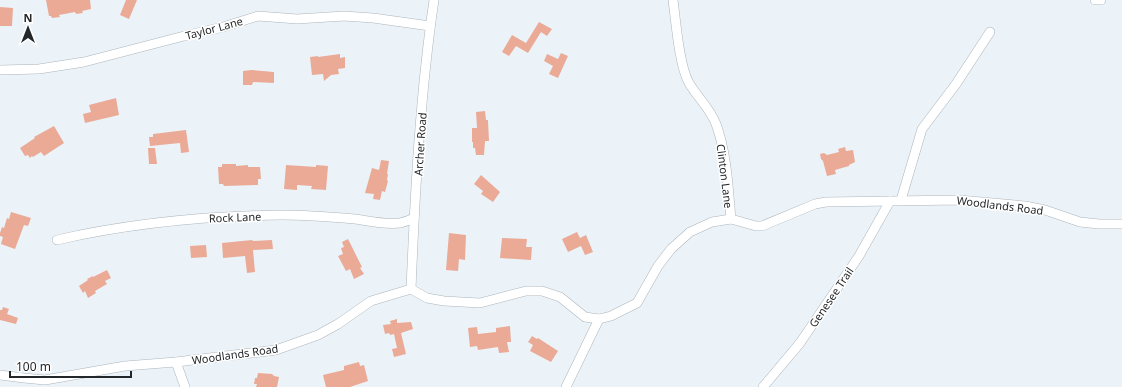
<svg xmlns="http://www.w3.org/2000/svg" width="1122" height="387" font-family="'Noto Sans',sans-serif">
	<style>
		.building { fill: #eaaa96 }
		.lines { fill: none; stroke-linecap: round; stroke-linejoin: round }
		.minor-casing { stroke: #adb5bb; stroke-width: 10 }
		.minor { stroke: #fff; stroke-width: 9 }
		.labels { text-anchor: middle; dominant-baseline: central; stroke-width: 3; stroke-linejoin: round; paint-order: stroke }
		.street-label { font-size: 11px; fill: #242729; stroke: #fff }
	</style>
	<rect width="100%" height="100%" fill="#ebf3f9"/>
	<g class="building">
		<polygon points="46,0 90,0 91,9 82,11 83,13 76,14 75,12 59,15 60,17 52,18 51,16 49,16"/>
		<polygon points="126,0 137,0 129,19 120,15"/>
		<polygon points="0,7 13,8 12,26 0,26"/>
		<polygon points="539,22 552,29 547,36 541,32 528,53 516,46 509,56 502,52 512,35 526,43"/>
		<polygon points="561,53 568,56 558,78 549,74 553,66 544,61 547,54 558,59"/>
		<polygon points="340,54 340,58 345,57 345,68 338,69 339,74 331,75 324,81 323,74 312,75 310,57 318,56 318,57"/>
		<polygon points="252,70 274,72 274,83 253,82 252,85 243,85 243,71"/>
		<polygon points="116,98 119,115 85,123 83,114 91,112 89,105"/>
		<polygon points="485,111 486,120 488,120 489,141 485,141 484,155 476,155 475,148 473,148 473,142 472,142 472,128 477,128 476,112"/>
		<polygon points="54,126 64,143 44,156 41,152 33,157 32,156 30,158 28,155 25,156 20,148 35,138 34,137"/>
		<polygon points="186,130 189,152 181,153 180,143 150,146 149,137 153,137 153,134"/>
		<polygon points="845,147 846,151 853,150 855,162 849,165 849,166 835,170 836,174 827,176 823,161 821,159 820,154 824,153 827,155 839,152 838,149"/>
		<polygon points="148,148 155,148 157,164 149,164"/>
		<polygon points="381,160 389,161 387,174 388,174 387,180 388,181 385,192 382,191 380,200 373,199 374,194 365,193 372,168 379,170"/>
		<polygon points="222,164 236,164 236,166 248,165 248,167 260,167 261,179 258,179 258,185 224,186 223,184 219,184 218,167 222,167"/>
		<polygon points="286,165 316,167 316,165 328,166 326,190 311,189 312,186 297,185 297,190 284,189"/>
		<polygon points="481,175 500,192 493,202 481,194 483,191 474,184"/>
		<polygon points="11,212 31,218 28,226 24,225 15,249 1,244 3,237 0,236 0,233 2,227 4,228 7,218 9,219"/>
		<polygon points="577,232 580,238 586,235 593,252 585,255 581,246 568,252 562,239"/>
		<polygon points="449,233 466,235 465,260 459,259 458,271 446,270"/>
		<polygon points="502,238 527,239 526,247 532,247 531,260 500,258"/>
		<polygon points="348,239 362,267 360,268 364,274 354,279 350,269 346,271 338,256 343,254 341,248 344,247 342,242"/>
		<polygon points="252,240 253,241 272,240 273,249 253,250 255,272 247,273 245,256 223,258 222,243"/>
		<polygon points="206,245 207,257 191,258 190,246"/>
		<polygon points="107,270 111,278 105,281 107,284 95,291 96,293 88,298 85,291 83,293 79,286 88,280 87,279 93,276 93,277"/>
		<polygon points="3,307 9,309 7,314 18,318 16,324 0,320 0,310 2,310"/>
		<polygon points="397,319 397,323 411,322 413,329 401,333 406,354 394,357 392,349 397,348 394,334 390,335 389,333 385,334 383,325 391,324 390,321"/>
		<polygon points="510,326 511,342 507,342 509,352 499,353 498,347 478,350 477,346 470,347 468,328 477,327 478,334 496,332 496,328"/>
		<polygon points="532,336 537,339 538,338 558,351 551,362 530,351 533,345 528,342"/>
		<polygon points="359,362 360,366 364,365 368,381 350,387 326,387 323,375 344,370 344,366"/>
		<polygon points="258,373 272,374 274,376 279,377 277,387 256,387 257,384 254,384 255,378 257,378"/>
	</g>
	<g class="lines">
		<defs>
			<g id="minor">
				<path d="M673 0C676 22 679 65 689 83 697 97 710 108 716 124 727 154 728 187 731 219"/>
				<polyline points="1095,0 1101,0"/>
				<polyline points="0,70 39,69 84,62 184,36 223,27 258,16 297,19 344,16 373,18 430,26"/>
				<polyline points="901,200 922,129 956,84 990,32"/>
				<path d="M57 240C131 223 206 216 282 215 306 215 331 217 355 219 369 221 385 225 400 223 405 222 410 220 414 218"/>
				<path d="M411 289C415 193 420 95 434 0"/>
				<polyline points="176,362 185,387"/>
				<polyline points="0,375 24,378 45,380 125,366 176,362 276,350 318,335 338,324 371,301 411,289 427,298 444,301 480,303 526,291 542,291 560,297 585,317 599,319 611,316 637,303 658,266 671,249 690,232 712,222 731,219 756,226 762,226 815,204 826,202 959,200 1025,206 1045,210 1080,222 1099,224 1122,224"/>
				<polyline points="566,387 599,319"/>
				<polyline points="763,387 800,343 859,256 890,201"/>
			</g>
		</defs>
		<use href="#minor" class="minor-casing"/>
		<use href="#minor" class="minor"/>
	</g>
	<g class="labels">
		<g class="street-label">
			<text transform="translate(214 28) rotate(-15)">Taylor Lane</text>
			<text transform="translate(420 144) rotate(-86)">Archer Road</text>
			<text transform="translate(725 176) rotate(83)">Clinton Lane</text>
			<text transform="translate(1000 205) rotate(7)">Woodlands Road</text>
			<text transform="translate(235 217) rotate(-2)">Rock Lane</text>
			<text transform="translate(831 297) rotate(-56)">Genesee Trail</text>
			<text transform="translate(235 354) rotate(-8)">Woodlands Road</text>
		</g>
	</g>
	<g transform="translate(28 28)" stroke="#ffffff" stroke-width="3" paint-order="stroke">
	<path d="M0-3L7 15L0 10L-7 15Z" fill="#242729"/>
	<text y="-6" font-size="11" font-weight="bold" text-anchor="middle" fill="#242729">N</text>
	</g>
	<path d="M10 371v6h121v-6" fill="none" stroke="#242729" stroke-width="2"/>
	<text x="16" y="371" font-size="12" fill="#242729" stroke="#ffffff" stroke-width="3" paint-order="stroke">100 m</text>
</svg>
